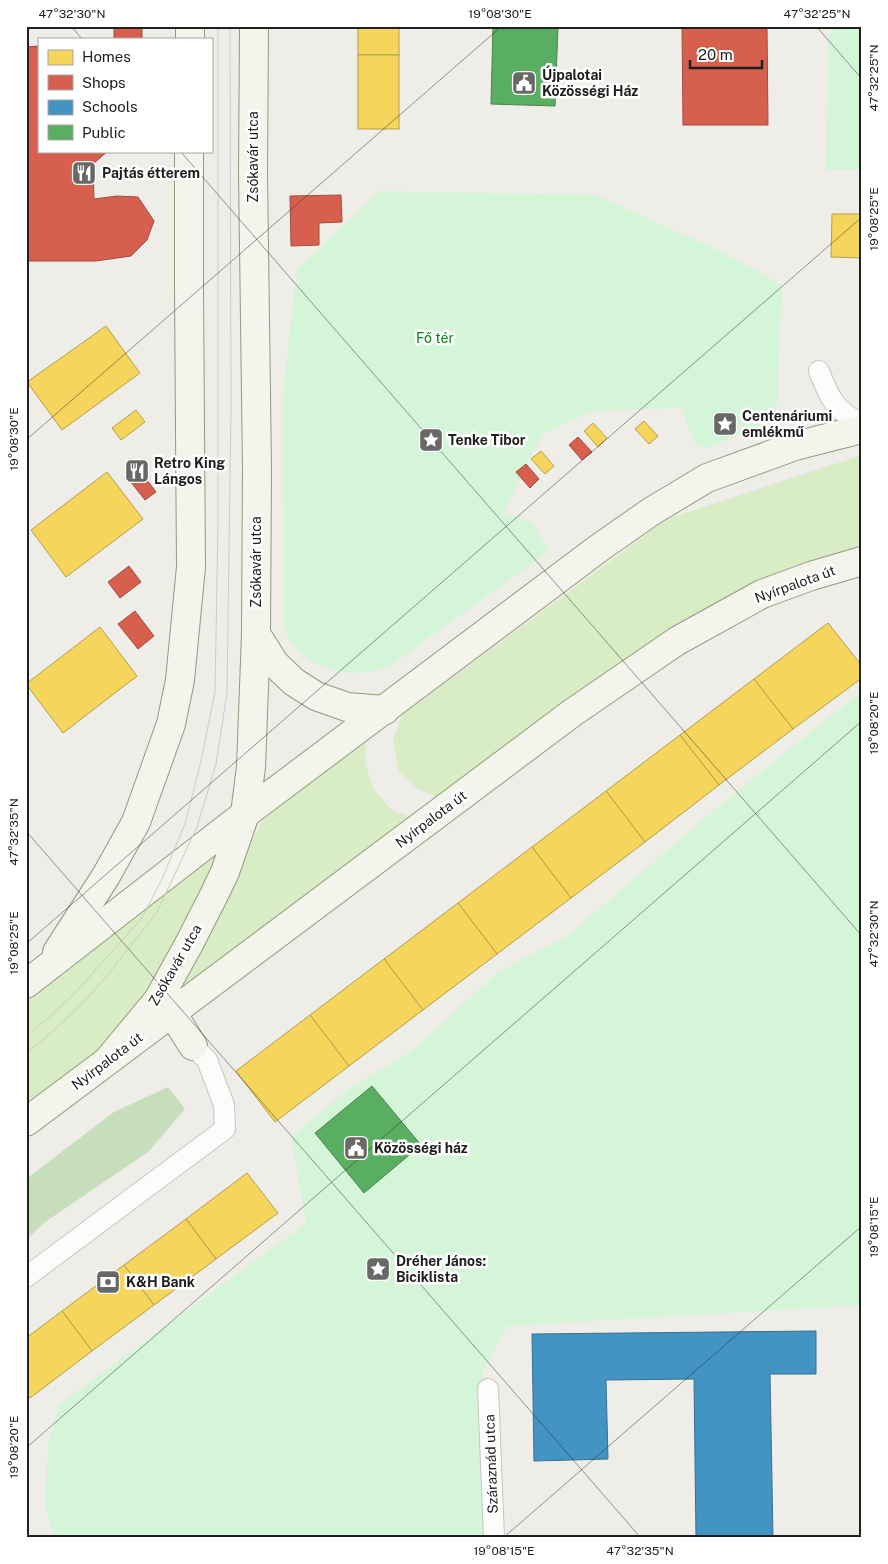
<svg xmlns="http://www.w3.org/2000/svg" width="888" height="1564" font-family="'Public Sans',sans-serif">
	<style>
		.grass { fill: #d8edc5 }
		.forest { fill: #c6debc }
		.park { fill: #d5f5d8 }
		.homes { fill: #f6d55c; stroke: #b69f4a }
		.shops { fill: #d6604d; stroke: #9f4d40 }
		.schools { fill: #4393c3; stroke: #387092 }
		.public { fill: #5aae61; stroke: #49834e }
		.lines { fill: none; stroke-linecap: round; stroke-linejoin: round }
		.street-casing { stroke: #c7c6c4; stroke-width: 22 }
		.secondary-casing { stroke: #95997f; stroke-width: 30 }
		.street { stroke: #fcfcfc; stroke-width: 20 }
		.secondary { stroke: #f3f4eb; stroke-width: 28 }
		.tram { stroke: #cbcbca; stroke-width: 1 }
		.ticks { fill: none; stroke: #202020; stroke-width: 1; stroke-opacity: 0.45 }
		.labels { text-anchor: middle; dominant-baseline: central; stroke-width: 5; stroke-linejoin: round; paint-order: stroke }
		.poi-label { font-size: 14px; font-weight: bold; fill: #202020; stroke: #fff; text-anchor: start }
		.street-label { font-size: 14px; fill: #202020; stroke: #fff }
		.park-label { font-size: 14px; fill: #068519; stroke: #fff }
		.neatline { fill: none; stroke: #202020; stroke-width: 2 }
		.ticks-label { font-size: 12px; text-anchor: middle; fill: #202020 }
	</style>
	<rect width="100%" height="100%" fill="#eeede8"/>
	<g class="grass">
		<path d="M862 455V546C843 551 824 556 806 562 762 577 721 600 682 624L444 799 419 790 399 771 393 741 401 716 667 519Z"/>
		<polygon points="366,742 365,762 373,789 392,810 418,819 161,1014 264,817"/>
		<polygon points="227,844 124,1041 26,1114 26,998"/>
	</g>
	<polygon class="forest" points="168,1087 185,1109 148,1152 45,1222 26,1240 26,1179 114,1112"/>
	<g class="park">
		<polygon points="829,26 862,26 862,170 826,170"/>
		<path d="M379 191 596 195 722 252 782 285 776 419 708 448 695 444 681 408 592 411 542 434 503 513 533 523 549 551 390 666C383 668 375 671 367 672 341 676 311 666 294 645 290 641 287 634 284 629L283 392 297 270Z"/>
		<polygon points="862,691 862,1305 508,1326 482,1372 491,1538 55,1538 45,1506 48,1445 59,1405 306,1223 291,1137 350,1088 412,1051 497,973 570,934 707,816"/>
	</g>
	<g class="homes">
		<rect x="358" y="26" width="41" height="29"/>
		<rect x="358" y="55" width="41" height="74"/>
		<polygon points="832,214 862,214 862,258 831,257"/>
		<polygon points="106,326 140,373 62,430 27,382"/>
		<polygon points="136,410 145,422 121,440 112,428"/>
		<polygon points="644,421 658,436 649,444 635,429"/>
		<polygon points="593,423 607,438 598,447 584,431"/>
		<polygon points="541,451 554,466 545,474 531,459"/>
		<polygon points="107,472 143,519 66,577 31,530"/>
		<polygon points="828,623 862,666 862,678 793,729 754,679"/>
		<polygon points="100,627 137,676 63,733 26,684"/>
		<polygon points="754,679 793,729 719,785 680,735"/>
		<polygon points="680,735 719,785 645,842 606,791"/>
		<polygon points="606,791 645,842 571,898 532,847"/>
		<polygon points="532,847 571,898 497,954 458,903"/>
		<polygon points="458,903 497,954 423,1010 384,959"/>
		<polygon points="384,959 423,1010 349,1066 310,1015"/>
		<polygon points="310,1015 349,1066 275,1122 236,1071"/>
		<polygon points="247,1173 278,1213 216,1259 186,1219"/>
		<polygon points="186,1219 216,1259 154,1305 124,1265"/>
		<polygon points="124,1265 154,1305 92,1351 62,1311"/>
		<polygon points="62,1311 92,1351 30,1398 26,1393 26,1338"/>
	</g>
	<g class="shops">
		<rect x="114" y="26" width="28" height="13"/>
		<polygon points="682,26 767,26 768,125 683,125"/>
		<polygon points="39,46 39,151 108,151 93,164 94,199 117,196 138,197 154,221 147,240 131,256 96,261 26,261 26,47"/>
		<polygon points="341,195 342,222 319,223 319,245 291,246 290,196"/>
		<polygon points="578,437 592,452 582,460 569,445"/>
		<polygon points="526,464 539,479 530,488 516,472"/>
		<polygon points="137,467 156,492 145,500 126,476"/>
		<polygon points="129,566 141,582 120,598 108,582"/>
		<polygon points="135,611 154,636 138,649 118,624"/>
	</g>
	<polygon class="schools" points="816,1331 816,1374 770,1374 773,1538 696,1538 694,1379 606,1380 608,1459 534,1461 532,1334"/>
	<g class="public">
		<polygon points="493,26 558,26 555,106 491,104"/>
		<polygon points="372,1086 421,1145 364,1193 315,1133"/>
	</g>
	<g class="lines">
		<defs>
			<g id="street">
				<path d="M819 371C829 397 835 411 862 424"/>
				<polyline points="26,1277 225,1129 224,1105 207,1060 193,1046"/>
				<polyline points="488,1389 494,1538"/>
			</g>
			<g id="secondary">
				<polyline points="190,39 190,26"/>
				<polyline points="256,634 275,664 294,682 316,696 347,707 385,710"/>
				<polyline points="57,952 106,876 136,822 171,724 180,680 191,567 189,289 189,151"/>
				<polyline points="26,984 245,814 599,548 652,511 707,478 795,446 862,429"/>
				<polyline points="172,1013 193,1046"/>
				<polyline points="109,1059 158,1000 189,944 214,895 225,872 245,814 251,767 256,634 257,468 253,173 254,26"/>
				<polyline points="26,1122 572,713 677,641 762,594 811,576 862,561"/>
			</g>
		</defs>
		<use href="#street" class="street-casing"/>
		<use href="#secondary" class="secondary-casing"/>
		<use href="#street" class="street"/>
		<use href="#secondary" class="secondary"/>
		<g class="tram">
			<polyline points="26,1036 48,1018 74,994 142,918 162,879 186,821 201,761 215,692 218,523 218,26"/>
			<polyline points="26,1053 52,1032 83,1003 106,977 157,912 197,827 216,764 227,693 231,409 230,26"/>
		</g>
	</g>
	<path class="ticks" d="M71 26 82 39M816 26 862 79M180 151 862 936M26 440 502 26M26 831 641 1538M26 944 862 217M26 1448 862 721M503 1538 862 1226"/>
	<defs>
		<symbol id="civic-square" viewBox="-11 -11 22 22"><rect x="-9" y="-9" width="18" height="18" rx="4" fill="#686866" stroke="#fff"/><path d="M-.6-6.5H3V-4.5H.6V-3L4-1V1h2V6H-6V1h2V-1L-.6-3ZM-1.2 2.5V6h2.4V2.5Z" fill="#fff"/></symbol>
		<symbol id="restaurant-square" viewBox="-11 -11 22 22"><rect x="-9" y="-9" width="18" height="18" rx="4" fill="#686866" stroke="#fff"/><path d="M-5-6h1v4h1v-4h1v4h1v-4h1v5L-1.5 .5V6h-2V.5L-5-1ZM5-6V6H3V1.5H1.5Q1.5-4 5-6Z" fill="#fff"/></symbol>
		<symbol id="sight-square" viewBox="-11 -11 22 22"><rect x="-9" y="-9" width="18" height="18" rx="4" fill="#686866" stroke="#fff"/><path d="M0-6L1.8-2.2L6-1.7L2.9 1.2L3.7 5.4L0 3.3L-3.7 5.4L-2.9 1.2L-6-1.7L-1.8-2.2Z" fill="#fff"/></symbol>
		<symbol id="bank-square" viewBox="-11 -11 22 22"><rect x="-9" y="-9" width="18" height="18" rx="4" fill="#686866" stroke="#fff"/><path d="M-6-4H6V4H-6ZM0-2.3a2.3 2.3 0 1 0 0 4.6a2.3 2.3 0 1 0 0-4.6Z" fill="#fff"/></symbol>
	</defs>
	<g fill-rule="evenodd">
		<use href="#civic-square" x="510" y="69" width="28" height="28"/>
		<use href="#restaurant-square" x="70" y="159" width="28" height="28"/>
		<use href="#sight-square" x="711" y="410" width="28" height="28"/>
		<use href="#sight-square" x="417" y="426" width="28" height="28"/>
		<use href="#restaurant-square" x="123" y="457" width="28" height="28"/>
		<use href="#civic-square" x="342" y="1134" width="28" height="28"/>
		<use href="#sight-square" x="364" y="1255" width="28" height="28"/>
		<use href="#bank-square" x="94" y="1268" width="28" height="28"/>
	</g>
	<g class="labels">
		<g class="poi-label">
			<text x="542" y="75">Újpalotai<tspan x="542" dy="16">Közösségi Ház</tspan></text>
			<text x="102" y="173">Pajtás étterem</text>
			<text x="742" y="416">Centenáriumi<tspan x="742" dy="16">emlékmű</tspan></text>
			<text x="448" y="440">Tenke Tibor</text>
			<text x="154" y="463">Retro King<tspan x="154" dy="16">Lángos</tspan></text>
			<text x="374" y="1148">Közösségi ház</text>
			<text x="396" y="1261">Dréher János:<tspan x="396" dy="16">Biciklista</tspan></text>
			<text x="126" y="1282">K&amp;H Bank</text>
		</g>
		<g class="street-label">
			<text transform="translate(253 157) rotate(-90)">Zsókavár utca</text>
			<text transform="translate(256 562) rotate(-90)">Zsókavár utca</text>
			<text transform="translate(795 584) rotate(-20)">Nyírpalota út</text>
			<text transform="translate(431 819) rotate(-37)">Nyírpalota út</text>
			<text transform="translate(175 965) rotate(-60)">Zsókavár utca</text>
			<text transform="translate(107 1061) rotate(-37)">Nyírpalota út</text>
			<text transform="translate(491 1464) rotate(-92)">Száraznád utca</text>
		</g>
		<g class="park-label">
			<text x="435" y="338">Fő tér</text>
		</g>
	</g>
	<rect width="888" height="1564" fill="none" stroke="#ffffff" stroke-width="55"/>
	<rect x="38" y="38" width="175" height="115" fill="#ffffff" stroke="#a6a6a6"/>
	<rect x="48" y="50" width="25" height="15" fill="#f6d55c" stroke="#a6a6a6"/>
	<text x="82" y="62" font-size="15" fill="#202020">Homes</text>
	<rect x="48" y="75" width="25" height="15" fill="#d6604d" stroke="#a6a6a6"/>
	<text x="82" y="88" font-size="15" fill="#202020">Shops</text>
	<rect x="48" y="100" width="25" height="15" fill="#4393c3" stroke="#a6a6a6"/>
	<text x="82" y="112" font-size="15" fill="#202020">Schools</text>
	<rect x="48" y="125" width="25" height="15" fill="#5aae61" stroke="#a6a6a6"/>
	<text x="82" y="138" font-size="15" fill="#202020">Public</text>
	<path d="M690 60v8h72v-8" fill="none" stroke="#202020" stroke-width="2.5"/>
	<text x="698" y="60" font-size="15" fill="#202020" stroke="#ffffff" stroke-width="4" paint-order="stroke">20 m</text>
	<rect x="28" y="28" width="832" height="1508" class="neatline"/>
	<g class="ticks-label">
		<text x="72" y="18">47°32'30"N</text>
		<text x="500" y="18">19°08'30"E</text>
		<text x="817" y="18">47°32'25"N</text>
		<text transform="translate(874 78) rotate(-90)" y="4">47°32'25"N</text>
		<text transform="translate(874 219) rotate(-90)" y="4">19°08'25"E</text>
		<text transform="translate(14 439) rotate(-90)" y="4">19°08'30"E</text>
		<text transform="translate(874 723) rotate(-90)" y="4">19°08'20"E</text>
		<text transform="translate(14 832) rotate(-90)" y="4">47°32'35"N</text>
		<text transform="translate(874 934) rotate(-90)" y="4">47°32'30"N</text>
		<text transform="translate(14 943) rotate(-90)" y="4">19°08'25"E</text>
		<text transform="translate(874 1227) rotate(-90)" y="4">19°08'15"E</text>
		<text transform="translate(14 1447) rotate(-90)" y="4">19°08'20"E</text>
		<text x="504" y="1555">19°08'15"E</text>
		<text x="640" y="1555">47°32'35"N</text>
	</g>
</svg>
